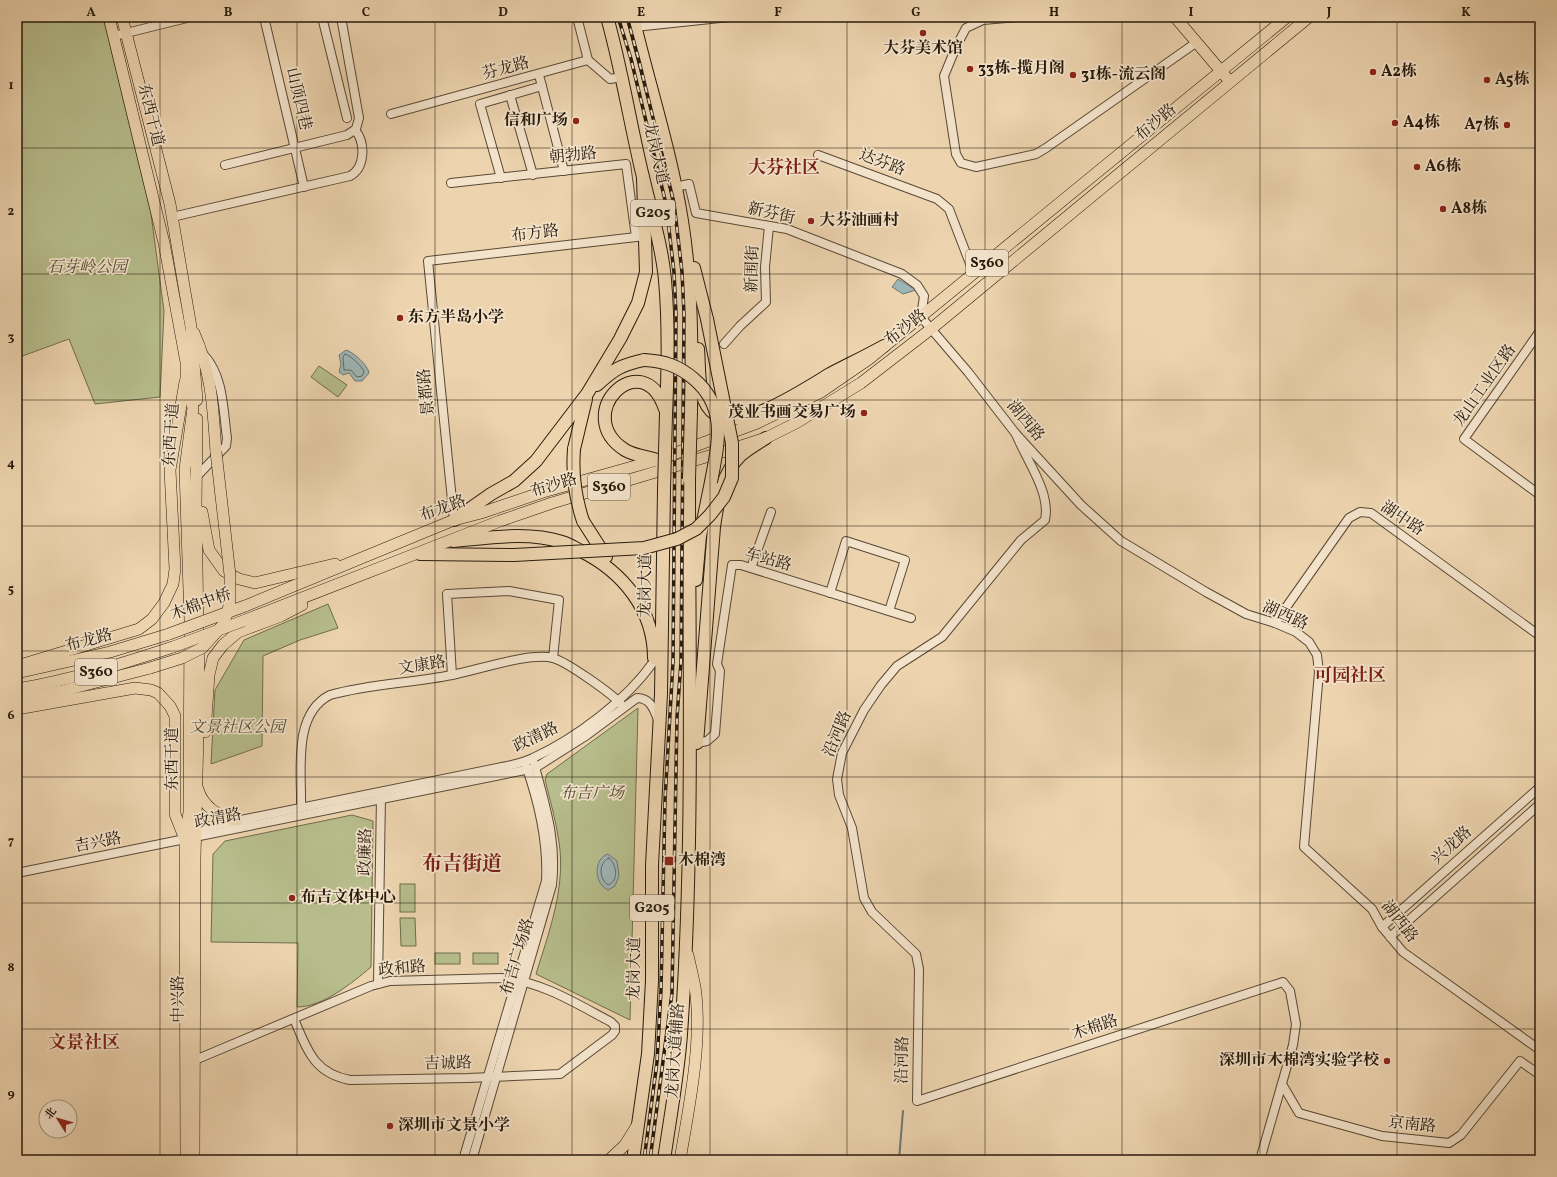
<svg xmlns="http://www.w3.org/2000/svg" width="1557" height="1177" font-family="Vollkorn,'Noto Serif SC',serif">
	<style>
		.green { fill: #b7bd8c; stroke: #6f6c4c }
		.water { fill: #9eb5b6; stroke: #6e7772 }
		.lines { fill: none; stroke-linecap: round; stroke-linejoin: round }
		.shore { stroke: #626860; stroke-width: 1 }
		.stream { stroke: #6e7772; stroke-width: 2 }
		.minor-casing { stroke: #584834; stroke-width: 10 }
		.major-casing { stroke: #271a0b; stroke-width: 12 }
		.highway-casing { stroke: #271a0b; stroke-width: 14 }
		.minor { stroke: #f3e3cb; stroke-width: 8 }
		.major { stroke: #edd4af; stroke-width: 11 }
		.highway { stroke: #edd4af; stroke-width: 12 }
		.rail-casing { stroke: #271a0b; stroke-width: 3.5 }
		.rail { stroke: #f3e3cb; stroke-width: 2; stroke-dasharray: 6; stroke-linecap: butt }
		.major-bridge-casing { stroke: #271a0b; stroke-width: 12; stroke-linecap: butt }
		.highway-bridge-casing { stroke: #271a0b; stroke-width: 14; stroke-linecap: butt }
		.major-bridge { stroke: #edd4af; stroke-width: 11 }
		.highway-bridge { stroke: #edd4af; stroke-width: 12 }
		.grid { fill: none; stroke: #271a0b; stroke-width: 1; stroke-opacity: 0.55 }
		.poi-dot { fill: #8f2418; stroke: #f3e3cb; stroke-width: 1.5 }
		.labels { text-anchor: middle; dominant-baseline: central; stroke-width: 3.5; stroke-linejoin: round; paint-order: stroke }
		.shield { fill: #f3e3cb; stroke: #645645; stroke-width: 1 }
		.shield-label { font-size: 15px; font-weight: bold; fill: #271a0b }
		.poi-label { font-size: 16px; font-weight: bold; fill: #271a0b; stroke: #f3e3cb; text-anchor: start }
		.street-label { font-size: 16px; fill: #271a0b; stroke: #f3e3cb }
		.park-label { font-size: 16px; font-style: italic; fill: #524b32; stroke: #f3e3cb }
		.quarter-label { font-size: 18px; font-weight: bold; fill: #7a1f14; stroke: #f3e3cb }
		.district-label { font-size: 20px; font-weight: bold; fill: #7a1f14; stroke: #f3e3cb }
		.neatline { fill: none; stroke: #271a0b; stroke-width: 1.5 }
		.grid-label { font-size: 13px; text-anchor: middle; font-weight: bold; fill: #271a0b }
	</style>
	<rect width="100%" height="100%" fill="#edd4af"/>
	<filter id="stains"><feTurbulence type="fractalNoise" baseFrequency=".005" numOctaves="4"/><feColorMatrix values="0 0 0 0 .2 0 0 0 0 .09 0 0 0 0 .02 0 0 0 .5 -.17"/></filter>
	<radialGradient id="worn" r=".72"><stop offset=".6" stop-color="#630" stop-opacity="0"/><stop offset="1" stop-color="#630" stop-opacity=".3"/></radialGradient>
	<g class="green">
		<polygon points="17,17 103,17 151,214 164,311 160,397 95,404 69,339 17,358"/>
		<polygon points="319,366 347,385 338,397 311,377"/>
		<polygon points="328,604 338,628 300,640 263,656 262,746 211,764 215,690 244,640"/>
		<path d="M638 708 630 1020 536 974C549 932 566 887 559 842 556 821 550 800 545 780L547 774Z"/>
		<path d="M352 815 373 821 371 967C352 983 323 1007 297 1007L298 943 211 942 213 854 225 841Z"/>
		<rect x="400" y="884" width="15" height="28"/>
		<polygon points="400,918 415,918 416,946 401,946"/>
		<rect x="435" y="953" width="25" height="11"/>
		<rect x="473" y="953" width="25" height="11"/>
	</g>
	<g class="water">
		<polygon points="898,279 916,290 903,294 892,287"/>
		<path d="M346 350C353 352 368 365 369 373L362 381H355L349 373 343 375 339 372 341 364 339 355Z"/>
		<path d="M608 854 617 861 619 876 615 886 608 890C594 884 593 859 608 854Z"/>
	</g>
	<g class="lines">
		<g class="shore">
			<path d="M345 354C350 355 363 367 364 372L362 376 357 377 351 370H344L343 358Z"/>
			<path d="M609 858C617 865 619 881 608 885 599 879 598 863 609 858Z"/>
		</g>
		<polyline class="stream" points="899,1160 903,1111"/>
		<defs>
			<g id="minor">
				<polyline points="264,17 304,187"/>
				<polyline points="322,17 347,118"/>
				<polyline points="577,17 588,60"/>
				<polyline points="1018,17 983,20 966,28 956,47 944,76 956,154 961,163 976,167 1036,154 1046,148 1197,42"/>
				<polyline points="635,27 729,17"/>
				<polyline points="114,36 191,17"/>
				<polyline points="539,75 564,171"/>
				<polyline points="510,95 533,175"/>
				<polyline points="391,114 588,60 610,79 622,77"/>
				<polyline points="818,155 937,199 949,209 974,274"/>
				<polyline points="225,165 347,135 356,129 359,118 341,17"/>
				<polyline points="501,178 480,104 542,86"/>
				<polyline points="451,183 626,164 636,237"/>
				<polyline points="675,187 689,184 696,213 787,229 902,274 917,285 924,296 921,317 968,372 1016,434 1081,505 1121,541 1206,592 1246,614 1275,623 1296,632 1309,642 1317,655 1319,672 1304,847 1372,909 1382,927 1403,952 1540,1050"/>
				<path d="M172 217 350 176C365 168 366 143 355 130"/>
				<polyline points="1540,331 1464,439 1540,495"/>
				<polyline points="724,344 740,326 766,302 765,267 769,226"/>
				<path d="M1016 434C1026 460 1051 492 1045 520L1021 540 942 637 897 666 881 685 864 710 842 753 837 779 839 795 852 828 864 898 872 912 916 954 919 969 917 1101 1283 982 1290 991 1296 1024 1293 1045 1260 1160"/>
				<path d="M197 476 226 446 227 438C223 410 224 377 204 355"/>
				<polyline points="454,520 428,261 645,236"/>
				<polyline points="751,568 771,512"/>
				<polyline points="830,593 846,541 905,560 889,611"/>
				<polyline points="1275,623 1349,518 1360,512 1371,513 1540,636"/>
				<polyline points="452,675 447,594 509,591 559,600 553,658"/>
				<polyline points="697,743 707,741 715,734 720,671 717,664 732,565 741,565 911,618"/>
				<path d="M301 807C302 772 292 714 330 695 369 684 412 683 452 675 478 670 530 652 553 658 567 662 611 693 621 704"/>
				<path d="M193 832 196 829 507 766C515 764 525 762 533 758 576 738 627 700 654 661"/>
				<path d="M17 873 535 768 587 735 637 698C651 698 654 710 659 722"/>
				<polyline points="1382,927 1540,787"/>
				<polyline points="1390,937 1540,804"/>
				<polyline points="378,984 381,796"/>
				<path d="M195 1060 371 986 390 981 501 978C541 981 577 1004 611 1022L615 1026V1031L612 1035 560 1074 468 1078 350 1080C313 1073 307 1049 294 1019"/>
				<polyline points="1282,1084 1299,1113 1382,1136 1449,1143 1461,1135 1520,1061 1540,1075"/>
				<path d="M463 1160 546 881C548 842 539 803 526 766"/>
				<path d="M472 1160 552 885C557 839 545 806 534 763"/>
			</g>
			<g id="major">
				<polyline points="109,17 164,243 186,362 186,379 193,408 185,469 190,620 189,812 185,840 186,1160"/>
				<polyline points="122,17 170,204 191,327 197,400"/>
				<polyline points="1175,17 1226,77"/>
				<path d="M194 333C212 373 213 409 216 452"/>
				<polyline points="202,512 209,550 224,571 239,579 255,583 335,564"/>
				<polyline points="245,606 454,520 481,513 543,492 657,460 757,423 821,392 869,359 1287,17"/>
				<polyline points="243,621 500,521 552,503 729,450 766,438 796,423 861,383 931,329 1309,17"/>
				<polyline points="17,666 139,629 152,619 164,603 173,584 175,569 170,470 185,382"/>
				<polyline points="17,673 110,652 169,634"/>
				<path d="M17 689C71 680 121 664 173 647"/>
				<polyline points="17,700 62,691 150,668"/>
				<polyline points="17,709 135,688 151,690 158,693 170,706 175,716 175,814 184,837"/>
				<polyline points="205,732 209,675 213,658 223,645 238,632 281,616 302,605"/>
				<path d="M198 789C202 805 220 819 237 820"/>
				<polyline points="194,1160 195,858 199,690 196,506 197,419"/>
				<polyline points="609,1160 625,1145 638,1124"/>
				<path d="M680 1160C689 1107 703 1040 695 987 693 976 690 965 688 955"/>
			</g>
			<g id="highway">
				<path d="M607 17C622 70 630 124 643 177 651 212 662 245 665 280 669 325 668 370 666 414"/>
				<path d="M633 17C649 85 671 152 682 221 692 284 692 348 691 412"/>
				<polyline points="694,268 707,319"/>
				<path d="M698 349C700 370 696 402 716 415 742 432 806 388 830 374 847 365 866 356 884 346"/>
				<path d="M597 385C614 369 621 365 644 360"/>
				<polyline points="574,449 586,399"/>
				<path d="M657 460C647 457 633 455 625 450 570 415 642 342 665 409"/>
				<polyline points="454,520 491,494 514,481 536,461 587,394 620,339 638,303 646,272 643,177"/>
				<polyline points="583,521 606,557"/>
				<path d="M453 541C488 538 527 531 562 542 569 544 575 548 581 551 623 572 654 610 654 658"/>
				<polyline points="420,554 514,555"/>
				<polyline points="696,580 700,536 711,482"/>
				<path d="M697 743 714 527C718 501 721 474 741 455 748 449 758 443 766 438"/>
				<polyline points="633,1160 648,1054 652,981 652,865 661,694 664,489"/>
				<path d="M664 1160C670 1118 678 1076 681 1034 694 849 689 664 689 479"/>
			</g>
		</defs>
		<use href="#minor" class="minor-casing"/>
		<use href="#major" class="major-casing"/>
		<use href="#highway" class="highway-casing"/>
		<use href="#minor" class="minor"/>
		<use href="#major" class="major"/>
		<use href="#highway" class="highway"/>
		<defs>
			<g id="rail">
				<polyline points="618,17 631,59 666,204 674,272 676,314 673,662 665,800 661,990 657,1062 644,1160"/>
				<polyline points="627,17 638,57 674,203 682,272 684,314 681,662 677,717 672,993 650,1160"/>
			</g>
		</defs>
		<use href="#rail" class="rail-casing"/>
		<use href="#rail" class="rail"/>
		<defs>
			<g id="major-bridge">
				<polyline points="169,634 245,606"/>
				<polyline points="173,647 243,621"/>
				<polyline points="150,668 182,658 202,648 222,626 227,614 230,601 230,575 216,452"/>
			</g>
			<g id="highway-bridge">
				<path d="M644 360C664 361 679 366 694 379 728 408 718 444 711 482"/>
				<path d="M574 449C572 474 575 497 583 521"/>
				<polyline points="689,479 691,412"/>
				<polyline points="664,489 666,414"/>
				<polyline points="514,555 644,548 677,539 696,529 710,515 724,497 732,478 732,443 707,319"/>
			</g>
		</defs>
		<use href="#major-bridge" class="major-bridge-casing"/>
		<use href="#highway-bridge" class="highway-bridge-casing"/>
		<use href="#major-bridge" class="major-bridge"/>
		<use href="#highway-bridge" class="highway-bridge"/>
	</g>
	<path class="grid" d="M160 17V1160M297 17V1160M435 17V1160M572 17V1160M710 17V1160M847 17V1160M985 17V1160M1122 17V1160M1260 17V1160M1397 17V1160M17 148H1540M17 274H1540M17 400H1540M17 526H1540M17 651H1540M17 777H1540M17 903H1540M17 1029H1540"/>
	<g class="poi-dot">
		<circle cx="923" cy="33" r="4"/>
		<circle cx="970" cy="69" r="4"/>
		<circle cx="1373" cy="72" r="4"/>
		<circle cx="1073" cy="75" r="4"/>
		<circle cx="1487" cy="80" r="4"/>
		<circle cx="576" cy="121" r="4"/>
		<circle cx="1395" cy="123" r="4"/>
		<circle cx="1507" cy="125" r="4"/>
		<circle cx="1417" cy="167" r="4"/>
		<circle cx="1443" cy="209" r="4"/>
		<circle cx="811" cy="221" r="4"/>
		<circle cx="400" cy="318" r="4"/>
		<circle cx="864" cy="413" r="4"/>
		<rect x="664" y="856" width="10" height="10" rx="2"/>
		<circle cx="292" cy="898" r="4"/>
		<circle cx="1387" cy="1061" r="4"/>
		<circle cx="390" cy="1126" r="4"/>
	</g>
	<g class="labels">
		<g class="shield">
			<rect x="631" y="200" width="44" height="26" rx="3"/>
			<rect x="966" y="250" width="42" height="26" rx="3"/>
			<rect x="588" y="474" width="42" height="26" rx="3"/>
			<rect x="75" y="659" width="42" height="26" rx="3"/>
			<rect x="630" y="895" width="44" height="26" rx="3"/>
		</g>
		<g class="shield-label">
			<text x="653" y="213">G205</text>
			<text x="987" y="263">S360</text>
			<text x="609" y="487">S360</text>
			<text x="96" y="672">S360</text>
			<text x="652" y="908">G205</text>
		</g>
		<g class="poi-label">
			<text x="923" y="49" text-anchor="middle">大芬美术馆</text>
			<text x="978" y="69">33栋-揽月阁</text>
			<text x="1381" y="72">A2栋</text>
			<text x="1081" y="75">31栋-流云阁</text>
			<text x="1495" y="80">A5栋</text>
			<text x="568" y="121" text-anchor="end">信和广场</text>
			<text x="1403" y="123">A4栋</text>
			<text x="1499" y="125" text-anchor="end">A7栋</text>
			<text x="1425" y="167">A6栋</text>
			<text x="1451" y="209">A8栋</text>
			<text x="819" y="221">大芬油画村</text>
			<text x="408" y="318">东方半岛小学</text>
			<text x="856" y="413" text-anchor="end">茂业书画交易广场</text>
			<text x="678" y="861">木棉湾</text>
			<text x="300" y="898">布吉文体中心</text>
			<text x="1379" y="1061" text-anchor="end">深圳市木棉湾实验学校</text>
			<text x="398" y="1126">深圳市文景小学</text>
		</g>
		<g class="street-label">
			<text transform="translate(506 69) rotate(-15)">芬龙路</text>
			<text transform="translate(298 99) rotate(77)">山顶四巷</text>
			<text transform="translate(150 115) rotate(76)">东西干道</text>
			<text transform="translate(1156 123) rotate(-40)">布沙路</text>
			<text transform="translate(655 153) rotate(77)">龙岗大道</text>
			<text transform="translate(573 156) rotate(-6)">朝勃路</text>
			<text transform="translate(882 163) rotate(21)">达芬路</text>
			<text transform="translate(771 214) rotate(13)">新芬街</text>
			<text transform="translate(535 234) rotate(-7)">布方路</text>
			<text transform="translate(753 269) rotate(-88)">新围街</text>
			<text transform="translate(906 328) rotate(-38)">布沙路</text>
			<text transform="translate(1485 386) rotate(-55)">龙山工业区路</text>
			<text transform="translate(427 392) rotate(-96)">景都路</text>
			<text transform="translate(1025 421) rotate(50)">湖西路</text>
			<text transform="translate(172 435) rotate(-86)">东西干道</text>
			<text transform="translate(554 486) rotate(-17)">布沙路</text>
			<text transform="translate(443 509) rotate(-20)">布龙路</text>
			<text transform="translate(1402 519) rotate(34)">湖中路</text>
			<text transform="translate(768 560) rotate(16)">车站路</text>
			<text transform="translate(646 586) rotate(-89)">龙岗大道</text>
			<text transform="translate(201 605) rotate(-20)">木棉中桥</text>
			<text transform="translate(1285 616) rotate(24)">湖西路</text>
			<text transform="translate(89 641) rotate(-15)">布龙路</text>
			<text transform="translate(422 666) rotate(-9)">文康路</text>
			<text transform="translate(838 734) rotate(-67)">沿河路</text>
			<text transform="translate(536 738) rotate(-26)">政清路</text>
			<text transform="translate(173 759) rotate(-90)">东西干道</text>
			<text transform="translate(218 819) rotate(-11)">政清路</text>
			<text transform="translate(98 843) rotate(-11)">吉兴路</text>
			<text transform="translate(1452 846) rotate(-42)">兴龙路</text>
			<text transform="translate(366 852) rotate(-89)">政廉路</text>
			<text transform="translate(1399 922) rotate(52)">湖西路</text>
			<text transform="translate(518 957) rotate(-73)">布吉广场路</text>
			<text transform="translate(402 969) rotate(-5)">政和路</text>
			<text transform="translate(635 969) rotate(-89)">龙岗大道</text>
			<text transform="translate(179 999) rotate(-90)">中兴路</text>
			<text transform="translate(1095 1028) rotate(-18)">木棉路</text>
			<text transform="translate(676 1051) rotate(-86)">龙岗大道辅路</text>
			<text transform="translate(903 1060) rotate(-89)">沿河路</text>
			<text transform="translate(448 1064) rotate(-1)">吉诚路</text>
			<text transform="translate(1412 1125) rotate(6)">京南路</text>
		</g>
		<g class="park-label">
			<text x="87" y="268">石芽岭公园</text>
			<text x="237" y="728">文景社区公园</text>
			<text x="592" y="794">布吉广场</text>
		</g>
		<g class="quarter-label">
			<text x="784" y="168">大芬社区</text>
			<text x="1350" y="676">可园社区</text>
			<text x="84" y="1043">文景社区</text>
		</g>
		<g class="district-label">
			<text x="462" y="865">布吉街道</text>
		</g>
	</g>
	<rect width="1557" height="1177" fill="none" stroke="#edd4af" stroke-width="44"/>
	<g transform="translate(58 1119) rotate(307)"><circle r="19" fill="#f3e3cb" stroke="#a1937e"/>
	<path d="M0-3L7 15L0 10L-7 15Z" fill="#8f2418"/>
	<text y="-6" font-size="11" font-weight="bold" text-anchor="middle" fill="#271a0b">北</text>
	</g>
	<rect x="22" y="22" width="1513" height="1133" class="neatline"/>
	<g class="grid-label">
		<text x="91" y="16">A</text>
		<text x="228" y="16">B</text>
		<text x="366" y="16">C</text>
		<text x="503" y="16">D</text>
		<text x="641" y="16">E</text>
		<text x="778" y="16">F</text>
		<text x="916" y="16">G</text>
		<text x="1054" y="16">H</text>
		<text x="1191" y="16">I</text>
		<text x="1329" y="16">J</text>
		<text x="1466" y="16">K</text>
		<text x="11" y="89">1</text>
		<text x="11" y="215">2</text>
		<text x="11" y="341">3</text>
		<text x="11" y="467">4</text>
		<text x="11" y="593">5</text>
		<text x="11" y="719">6</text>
		<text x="11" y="845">7</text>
		<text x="11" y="971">8</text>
		<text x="11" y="1097">9</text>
	</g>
	<rect width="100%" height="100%" filter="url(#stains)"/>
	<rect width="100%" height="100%" fill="url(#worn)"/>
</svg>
